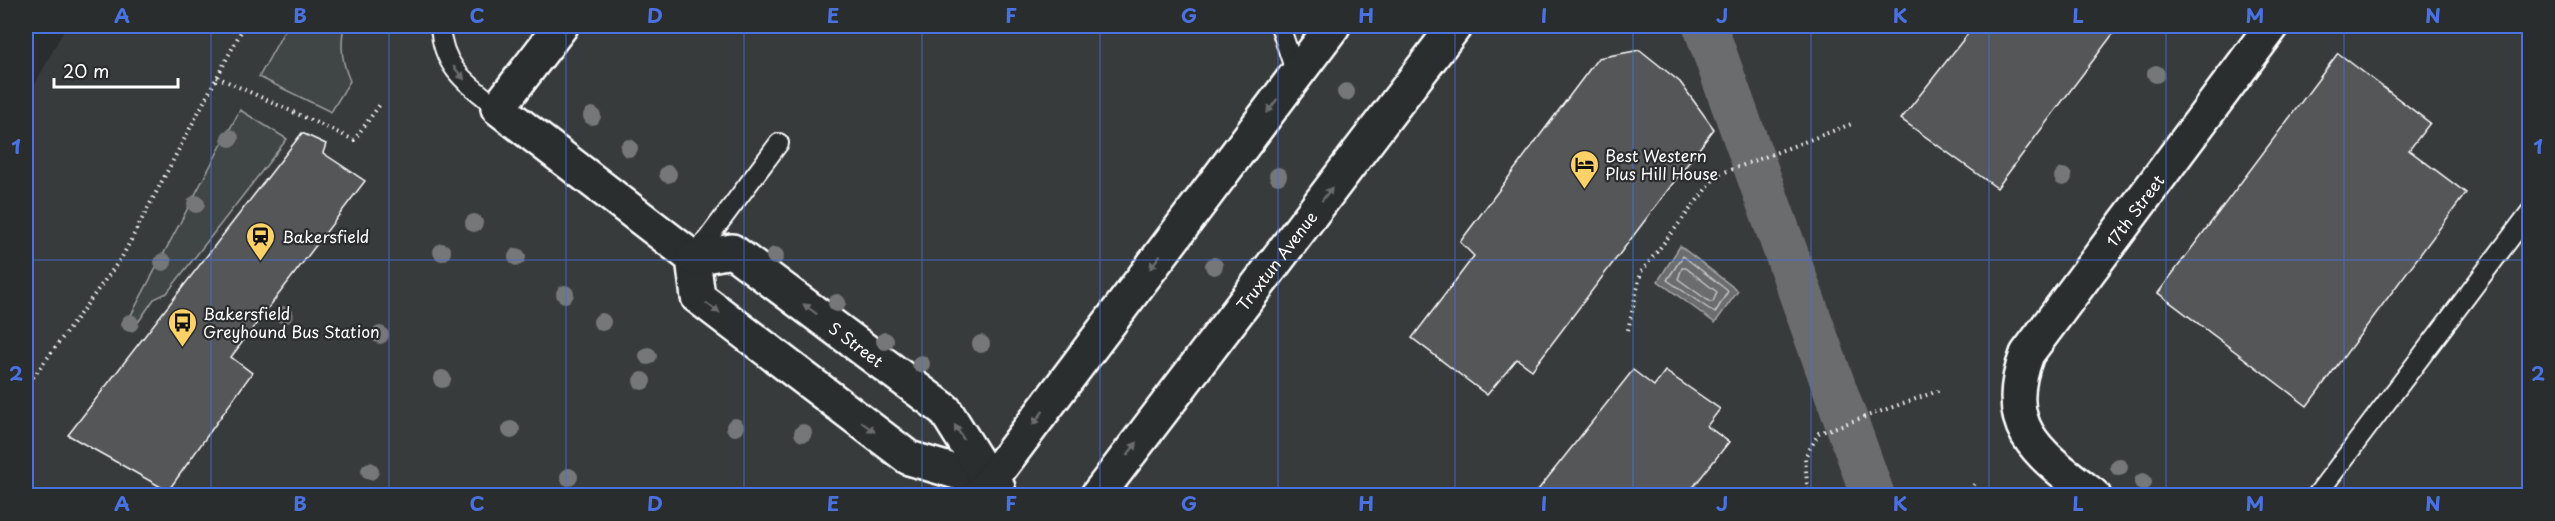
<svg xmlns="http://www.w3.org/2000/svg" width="2555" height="521" font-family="'Playpen Sans',sans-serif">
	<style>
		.built { fill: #373a3b }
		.green { fill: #414445; stroke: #a0a2a2; stroke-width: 1.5 }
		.water { fill: #6a6c6d; stroke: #a6a7a7; stroke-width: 1.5 }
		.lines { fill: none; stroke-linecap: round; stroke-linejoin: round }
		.shore { stroke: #c3c4c5; stroke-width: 1.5 }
		.canal { stroke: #6a6c6d; stroke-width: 44 }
		.building { fill: #555758; stroke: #fff; stroke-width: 1.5 }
		.service-casing { stroke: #fff; stroke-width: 22 }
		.minor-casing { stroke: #fff; stroke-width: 38 }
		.secondary-casing { stroke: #fff; stroke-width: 38 }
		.path { stroke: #fff; stroke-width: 4; stroke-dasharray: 1.5 4.5; stroke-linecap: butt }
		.service { stroke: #2a2d2e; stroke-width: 18 }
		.minor { stroke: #2a2d2e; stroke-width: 33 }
		.secondary { stroke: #2a2d2e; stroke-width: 33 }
		.tree { fill: #757778 }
		.oneway { fill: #6a6c6d }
		.grid { fill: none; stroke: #4a71e0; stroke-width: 1.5; stroke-opacity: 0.55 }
		.labels { text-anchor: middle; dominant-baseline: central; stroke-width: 4.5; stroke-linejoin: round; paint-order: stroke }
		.poi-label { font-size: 16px; fill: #fff; stroke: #2a2d2e; text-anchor: start }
		.street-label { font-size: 16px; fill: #fff; stroke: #2a2d2e }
		.neatline { fill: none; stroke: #4a71e0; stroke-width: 2 }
		.grid-label { font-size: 20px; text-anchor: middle; font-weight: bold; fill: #4a71e0 }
	</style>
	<rect width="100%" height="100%" fill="#2a2d2e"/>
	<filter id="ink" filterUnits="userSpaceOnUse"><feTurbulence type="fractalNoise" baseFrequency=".0167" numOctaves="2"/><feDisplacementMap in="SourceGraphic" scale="12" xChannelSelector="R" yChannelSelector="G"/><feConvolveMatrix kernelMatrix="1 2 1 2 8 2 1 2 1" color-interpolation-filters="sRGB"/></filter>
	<g filter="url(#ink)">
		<polygon class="built" points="66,26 2529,26 2529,495 26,496 26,101"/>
		<g class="green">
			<path d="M287 26H344C340 45 342 63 350 81L331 112 259 77Z"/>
			<polygon points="240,110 287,139 167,293 154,299 139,321 130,317"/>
		</g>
		<polygon class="water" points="1680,246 1738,291 1715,323 1658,281"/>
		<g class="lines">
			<g class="shore">
				<polygon points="1683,256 1728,291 1715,313 1667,280"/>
				<polygon points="1682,268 1686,268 1717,292 1713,302 1710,302 1678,279"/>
			</g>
			<polyline class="canal" points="1705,26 1873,496"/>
		</g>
		<g class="building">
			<polygon points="1974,26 2119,26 1997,188 1901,119"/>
			<polygon points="1640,50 1680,82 1714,129 1532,370 1517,359 1487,395 1412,338 1474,256 1460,242 1598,58"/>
			<polygon points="2338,53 2430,123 2409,150 2466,193 2307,406 2158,293"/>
			<polygon points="302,133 326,144 323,153 365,181 231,357 252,373 168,491 68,435"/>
			<polygon points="1633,370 1654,386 1665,371 1720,409 1707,426 1729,442 1687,495 1534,495"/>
		</g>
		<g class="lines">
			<defs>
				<g id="service">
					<path d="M440 26C443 69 467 83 498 108"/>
					<polyline points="1280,26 1296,74"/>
					<polyline points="693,258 779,143"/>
					<polyline points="2316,496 2530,212"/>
				</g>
				<g id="minor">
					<polyline points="561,26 498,108 693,258 698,297 909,458 990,482"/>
					<path id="s1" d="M693 258 732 251 945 410 990 482 998 488"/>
					<path id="s2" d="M2094 496C2039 454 1999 429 2027 354L2272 26"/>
				</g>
				<g id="secondary">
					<polyline points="979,496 1333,26"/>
					<path id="s3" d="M1097 496 1455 26"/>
				</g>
			</defs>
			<use href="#service" class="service-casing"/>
			<use href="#minor" class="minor-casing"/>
			<use href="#secondary" class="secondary-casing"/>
			<g class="path">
				<polyline points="217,77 354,140 381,103"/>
				<polyline points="1628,330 1641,272 1717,175 1854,123"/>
				<polyline points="26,387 122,257 244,26"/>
				<polyline points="1808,496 1805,457 1819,433 1941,390"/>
				<polyline points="1968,496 1976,481"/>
			</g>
			<use href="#service" class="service"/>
			<use href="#minor" class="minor"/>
			<use href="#secondary" class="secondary"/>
		</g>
		<g class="tree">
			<circle cx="2156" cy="74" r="9"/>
			<circle cx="1346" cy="92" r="9"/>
			<circle cx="592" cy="116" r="9"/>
			<circle cx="230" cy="138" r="9"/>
			<circle cx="629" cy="148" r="9"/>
			<circle cx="668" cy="174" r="9"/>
			<circle cx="1278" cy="176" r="9"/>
			<circle cx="2063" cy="177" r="9"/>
			<circle cx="196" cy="204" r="9"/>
			<circle cx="474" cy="223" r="9"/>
			<circle cx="442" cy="252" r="9"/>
			<circle cx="775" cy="256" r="9"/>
			<circle cx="517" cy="257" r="9"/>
			<circle cx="163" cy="262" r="9"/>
			<circle cx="1214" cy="266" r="9"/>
			<circle cx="565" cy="294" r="9"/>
			<circle cx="837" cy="303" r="9"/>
			<circle cx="284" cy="315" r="9"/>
			<circle cx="602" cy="322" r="9"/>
			<circle cx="130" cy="323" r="9"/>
			<circle cx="380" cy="335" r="9"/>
			<circle cx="885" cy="341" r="9"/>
			<circle cx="981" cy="344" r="9"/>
			<circle cx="648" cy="356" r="9"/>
			<circle cx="921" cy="364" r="9"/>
			<circle cx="442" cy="379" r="9"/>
			<circle cx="642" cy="381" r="9"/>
			<circle cx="735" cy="427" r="9"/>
			<circle cx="511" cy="430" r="9"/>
			<circle cx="803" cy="433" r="9"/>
			<circle cx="2119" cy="467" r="9"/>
			<circle cx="370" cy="471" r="9"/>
			<circle cx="569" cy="477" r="9"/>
			<circle cx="2143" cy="482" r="9"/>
		</g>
		<defs><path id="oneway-solid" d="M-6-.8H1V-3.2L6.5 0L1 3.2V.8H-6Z" transform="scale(1.5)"/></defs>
		<g class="oneway">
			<use href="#oneway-solid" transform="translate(459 73) rotate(50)"/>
			<use href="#oneway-solid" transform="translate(1272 106) rotate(127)"/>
			<use href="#oneway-solid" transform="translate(1327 194) rotate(-53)"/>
			<use href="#oneway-solid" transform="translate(1155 262) rotate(127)"/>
			<use href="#oneway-solid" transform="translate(713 308) rotate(37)"/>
			<use href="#oneway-solid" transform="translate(810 309) rotate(-143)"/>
			<use href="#oneway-solid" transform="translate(1038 418) rotate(127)"/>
			<use href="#oneway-solid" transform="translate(868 427) rotate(37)"/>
			<use href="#oneway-solid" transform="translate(959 432) rotate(-122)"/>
			<use href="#oneway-solid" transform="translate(1132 449) rotate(-52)"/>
		</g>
	</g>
	<path class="grid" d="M211 26V496M389 26V496M566 26V496M744 26V496M922 26V496M1100 26V496M1278 26V496M1455 26V496M1633 26V496M1811 26V496M1989 26V496M2166 26V496M2344 26V496M26 260H2530"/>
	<defs>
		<symbol id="hotel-pin" viewBox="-11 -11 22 30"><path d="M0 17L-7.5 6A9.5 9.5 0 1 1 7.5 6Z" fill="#ffd166" stroke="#2a2d2e"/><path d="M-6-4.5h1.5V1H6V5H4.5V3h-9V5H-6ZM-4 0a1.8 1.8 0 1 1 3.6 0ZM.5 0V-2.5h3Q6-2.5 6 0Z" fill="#111"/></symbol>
		<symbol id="station-pin" viewBox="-11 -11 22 30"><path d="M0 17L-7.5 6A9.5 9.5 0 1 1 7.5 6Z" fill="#ffd166" stroke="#2a2d2e"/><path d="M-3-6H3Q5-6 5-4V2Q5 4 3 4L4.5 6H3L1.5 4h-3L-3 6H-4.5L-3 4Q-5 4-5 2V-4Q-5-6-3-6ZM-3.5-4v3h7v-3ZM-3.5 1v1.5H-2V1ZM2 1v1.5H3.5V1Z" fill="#111"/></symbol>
		<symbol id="bus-pin" viewBox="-11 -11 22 30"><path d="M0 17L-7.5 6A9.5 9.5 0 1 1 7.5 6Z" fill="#ffd166" stroke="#2a2d2e"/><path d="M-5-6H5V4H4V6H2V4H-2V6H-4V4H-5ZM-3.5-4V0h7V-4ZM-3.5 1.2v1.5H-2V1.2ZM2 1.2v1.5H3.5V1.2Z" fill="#111"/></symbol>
	</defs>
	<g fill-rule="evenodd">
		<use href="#hotel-pin" x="1568" y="148" width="33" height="45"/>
		<use href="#station-pin" x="244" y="220" width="33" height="45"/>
		<use href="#bus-pin" x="166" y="306" width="33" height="45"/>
	</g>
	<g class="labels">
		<g class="poi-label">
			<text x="1605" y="155">Best Western<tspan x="1605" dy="18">Plus Hill House</tspan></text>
			<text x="282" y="236">Bakersfield</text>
			<text x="203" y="313">Bakersfield<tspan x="203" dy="18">Greyhound Bus Station</tspan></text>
		</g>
		<g class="street-label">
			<text stroke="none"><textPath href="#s2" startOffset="354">17th Street</textPath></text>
			<text stroke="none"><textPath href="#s3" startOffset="296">Truxtun Avenue</textPath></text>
			<text stroke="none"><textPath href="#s1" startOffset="195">S Street</textPath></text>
		</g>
	</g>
	<rect width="2555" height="521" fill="none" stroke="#2a2d2e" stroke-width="66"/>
	<path d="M54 78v9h124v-9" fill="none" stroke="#ffffff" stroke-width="3"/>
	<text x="63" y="78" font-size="18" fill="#ffffff" stroke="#2a2d2e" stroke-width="4.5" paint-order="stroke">20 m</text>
	<rect x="33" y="33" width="2489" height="455" class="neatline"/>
	<g class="grid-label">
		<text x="122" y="23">A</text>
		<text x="300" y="23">B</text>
		<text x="477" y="23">C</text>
		<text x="655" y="23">D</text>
		<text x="833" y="23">E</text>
		<text x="1011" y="23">F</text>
		<text x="1189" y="23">G</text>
		<text x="1366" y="23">H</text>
		<text x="1544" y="23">I</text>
		<text x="1722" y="23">J</text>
		<text x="1900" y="23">K</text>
		<text x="2078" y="23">L</text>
		<text x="2255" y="23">M</text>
		<text x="2433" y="23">N</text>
		<text x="16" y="154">1</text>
		<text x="2538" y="154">1</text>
		<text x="16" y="381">2</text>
		<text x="2538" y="381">2</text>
		<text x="122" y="511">A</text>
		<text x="300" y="511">B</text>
		<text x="477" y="511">C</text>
		<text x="655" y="511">D</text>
		<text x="833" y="511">E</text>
		<text x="1011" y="511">F</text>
		<text x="1189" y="511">G</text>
		<text x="1366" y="511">H</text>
		<text x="1544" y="511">I</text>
		<text x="1722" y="511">J</text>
		<text x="1900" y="511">K</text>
		<text x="2078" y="511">L</text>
		<text x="2255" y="511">M</text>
		<text x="2433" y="511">N</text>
	</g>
</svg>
